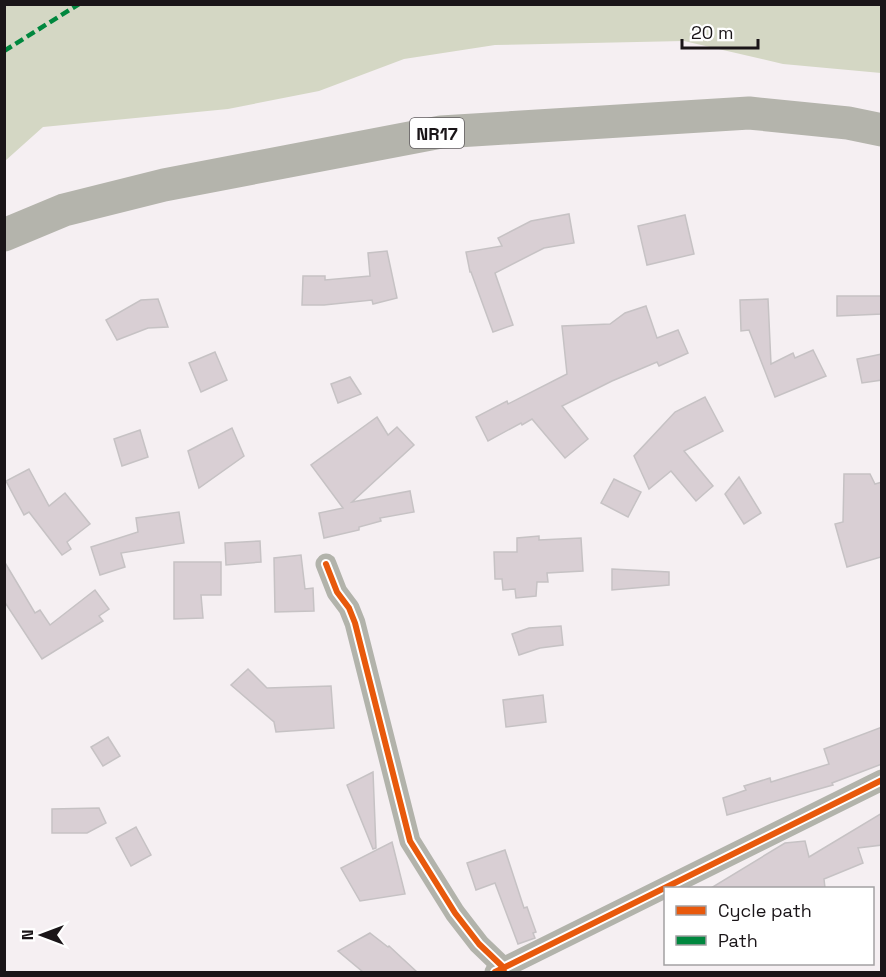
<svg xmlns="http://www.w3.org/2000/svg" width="886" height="977" font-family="'Space Grotesk',sans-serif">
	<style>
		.forest { fill: #d4d7c4 }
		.building { fill: #d9cfd4; stroke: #c6c2c4; stroke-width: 1.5 }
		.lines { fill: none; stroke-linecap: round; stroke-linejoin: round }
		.minor { stroke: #b2b3ab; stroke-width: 21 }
		.primary { stroke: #b4b4ac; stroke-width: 33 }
		.quiet { stroke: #00873e; stroke-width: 4.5; stroke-dasharray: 9 4.5; stroke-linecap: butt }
		.cycleway-casing { stroke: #fff; stroke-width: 10 }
		.cycleway { stroke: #e8590c; stroke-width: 6 }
		.labels { text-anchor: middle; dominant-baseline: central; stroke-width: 4.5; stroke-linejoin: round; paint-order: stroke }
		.shield { fill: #fff; stroke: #5f5b5d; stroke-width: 1.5 }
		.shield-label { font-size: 18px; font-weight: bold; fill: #1a1518 }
	</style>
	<rect width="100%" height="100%" fill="#f5eff2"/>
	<polygon class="forest" points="5,4 881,5 881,73 783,64 684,41 495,45 404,59 319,91 228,109 43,127 5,161"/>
	<g class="building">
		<polygon points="569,214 574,243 544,248 495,273 513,325 493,332 471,272 470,272 466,252 502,246 498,238 531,221"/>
		<polygon points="685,215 694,254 647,265 638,226"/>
		<polygon points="387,251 397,298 373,304 372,300 324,305 302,305 303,276 325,276 325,280 370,276 368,253"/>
		<polygon points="837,296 882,296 882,314 837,316"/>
		<polygon points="158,299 168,327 148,328 117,340 106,320 141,300"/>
		<polygon points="768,299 771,364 793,353 795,358 813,350 826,376 775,397 749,330 741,331 740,300"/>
		<polygon points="646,306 657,338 678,330 688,353 659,366 657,362 612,381 562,406 588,439 565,458 532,419 522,425 521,423 488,441 476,417 507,401 508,404 567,374 562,326 610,324 625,313"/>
		<polygon points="215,352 227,380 201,392 189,363"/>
		<polygon points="882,354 882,380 862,383 857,359"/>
		<polygon points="350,377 361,394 338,403 331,384"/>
		<polygon points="705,397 723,431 684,451 713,486 696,501 671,471 649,489 634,456 675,412"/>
		<polygon points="377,417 388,435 397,427 414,445 352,502 410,491 414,512 380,518 381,521 359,527 359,530 324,538 319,513 343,508 311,465"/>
		<polygon points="232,428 244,456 199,488 188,451"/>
		<polygon points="140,430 148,457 122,466 114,439"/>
		<polygon points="29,469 49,506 65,493 90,524 67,542 71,549 62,555 29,512 24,515 6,481"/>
		<polygon points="844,474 870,474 875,484 882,482 881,557 847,567 835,524 843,522"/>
		<polygon points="739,477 761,513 744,524 725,494"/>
		<polygon points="614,479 641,492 628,517 601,503"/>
		<polygon points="179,512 184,543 121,553 125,567 100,575 91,547 138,532 136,518"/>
		<polygon points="539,536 539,540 581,538 583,571 547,573 548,582 537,582 536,596 516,598 515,589 503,590 502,579 495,579 494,552 517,552 517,538"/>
		<polygon points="260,541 261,562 226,565 225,543"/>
		<polygon points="301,555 305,589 313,588 314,611 275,612 274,558"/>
		<polygon points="4,561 35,613 40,610 50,625 95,590 109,609 99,616 103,621 42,659 4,601"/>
		<polygon points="174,562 221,562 221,595 201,595 203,618 174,619"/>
		<polygon points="612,569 669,572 669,585 612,590"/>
		<polygon points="561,626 563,645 540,648 519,655 512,634 529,628"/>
		<polygon points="248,669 267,688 331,686 334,728 276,732 274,722 231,685"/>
		<polygon points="543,695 546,722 506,727 503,700"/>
		<polygon points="882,727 882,764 832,783 833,785 727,815 723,798 746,790 744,786 770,778 771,782 829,764 824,749"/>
		<polygon points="108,737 120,756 103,766 91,747"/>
		<polygon points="373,772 376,848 373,849 347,785"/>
		<polygon points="99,808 106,823 87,833 52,833 52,809"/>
		<polygon points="882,813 882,845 858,848 863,863 824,879 825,888 711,888 785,843 805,841 809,857"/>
		<polygon points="136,827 151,855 131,866 116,838"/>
		<polygon points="392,842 405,894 360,901 341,868"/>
		<polygon points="505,850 524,908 527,907 536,932 533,933 535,938 518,944 495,883 476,890 467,863"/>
		<polygon points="370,933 388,947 389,946 417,972 363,972 338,951"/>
	</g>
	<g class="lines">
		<g class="minor">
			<polyline points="326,564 337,592 349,608 355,623 410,841 455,913 479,944 503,967 504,972"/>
			<polyline points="495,972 882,780"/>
		</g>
		<polyline class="primary" points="4,235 64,210 164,185 441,132 749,113 848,123 882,130"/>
		<polyline class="quiet" points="4,51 79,4"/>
		<defs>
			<g id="cycleway">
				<polyline points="326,564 337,592 349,608 355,623 410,841 455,913 479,944 503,967 504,972"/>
				<polyline points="495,972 882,780"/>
			</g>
		</defs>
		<use href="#cycleway" class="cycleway-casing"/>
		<use href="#cycleway" class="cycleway"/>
	</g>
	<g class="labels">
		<rect class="shield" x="410" y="118" width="54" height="30" rx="4.5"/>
		<g class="shield-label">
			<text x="437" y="133">NR17</text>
		</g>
	</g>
	<rect width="886" height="977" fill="none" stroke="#1a1518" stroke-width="12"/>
	<rect x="664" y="887" width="210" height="78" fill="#ffffff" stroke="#a3a1a3" stroke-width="1.5"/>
	<rect x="676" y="906" width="30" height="9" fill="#e8590c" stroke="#a3a1a3" stroke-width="1.5"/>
	<text x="718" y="917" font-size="18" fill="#1a1518">Cycle path</text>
	<rect x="676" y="936" width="30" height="9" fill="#00873e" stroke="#a3a1a3" stroke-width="1.5"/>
	<text x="718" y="947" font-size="18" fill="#1a1518">Path</text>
	<g transform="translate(42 935) rotate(270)" stroke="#ffffff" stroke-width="4.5" paint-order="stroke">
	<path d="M0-4.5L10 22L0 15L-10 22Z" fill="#1a1518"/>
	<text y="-9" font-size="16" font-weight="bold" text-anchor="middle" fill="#1a1518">N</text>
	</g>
	<path d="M682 39v9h76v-9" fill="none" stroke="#1a1518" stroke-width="3"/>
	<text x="691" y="39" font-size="18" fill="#1a1518" stroke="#ffffff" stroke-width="4.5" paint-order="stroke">20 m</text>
</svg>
